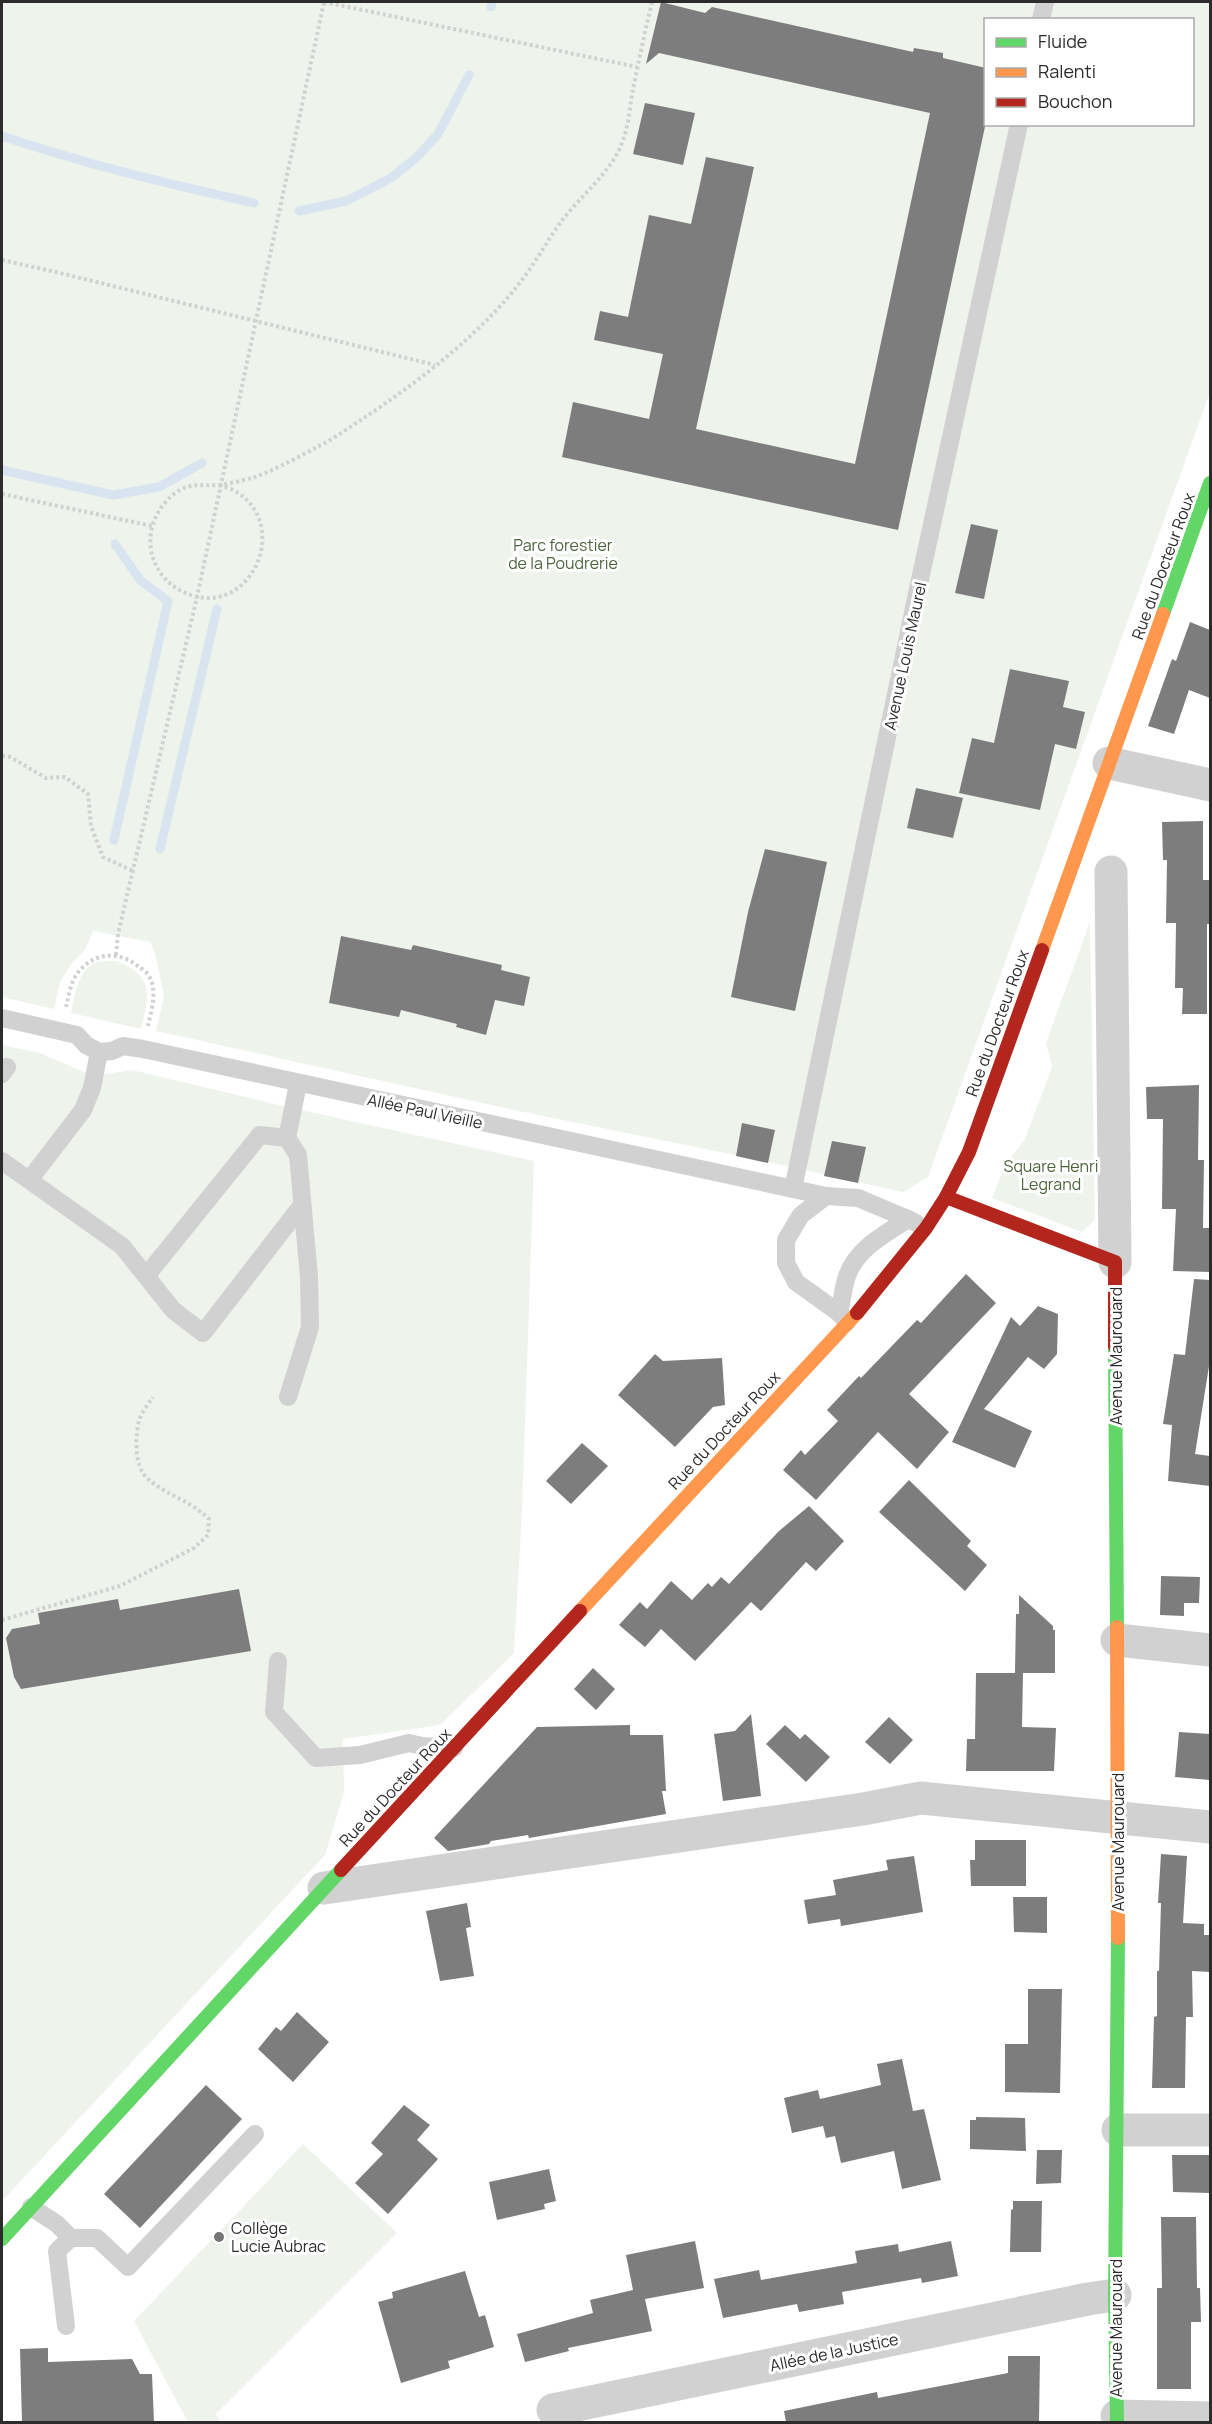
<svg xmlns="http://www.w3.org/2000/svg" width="1212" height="2424" font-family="Manrope,sans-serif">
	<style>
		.green { fill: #eef3eb; fill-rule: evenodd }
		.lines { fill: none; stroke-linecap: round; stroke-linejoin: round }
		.stream { stroke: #d8e4ef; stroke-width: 9 }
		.building { fill: #7d7d7d }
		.path { stroke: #d1d1d1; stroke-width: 4; stroke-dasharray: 3 3; stroke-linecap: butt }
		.lane { stroke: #d1d1d1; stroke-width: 18 }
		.street { stroke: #d1d1d1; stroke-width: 33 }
		.fast { stroke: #63d668; stroke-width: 14 }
		.slow { stroke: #ff974d; stroke-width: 14 }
		.jam { stroke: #b3261e; stroke-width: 14 }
		.poi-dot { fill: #767676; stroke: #fff; stroke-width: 2 }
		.labels { text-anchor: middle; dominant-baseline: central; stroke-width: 6; stroke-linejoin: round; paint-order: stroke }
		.park-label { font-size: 16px; fill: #4d653d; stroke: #fff }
		.street-label { font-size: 16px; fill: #2c2c2c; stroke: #fff }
		.poi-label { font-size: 16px; fill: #2c2c2c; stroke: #fff; text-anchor: start }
	</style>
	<rect width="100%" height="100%" fill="#fff"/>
	<g class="green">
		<path d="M2 2H1210V392L928 1177 903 1192 769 1162 514 1110 156 1031 164 996 155 953 150 942 93 931 85 950 72 963 60 982 54 1009 2 997ZM986 20H1192V124H986Z"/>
		<polygon points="1090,922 1095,1219 1082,1232 992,1198 1006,1164 1025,1139 1052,1067 1046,1043"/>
		<path d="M117 961C155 977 149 995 141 1029L71 1013C75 996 77 969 97 962 103 961 111 961 117 961Z"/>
		<polygon points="2,1045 40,1053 93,1076 132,1070 292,1108 534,1161 522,1510 514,1653 440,1725 343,1739 344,1792 325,1855 2,2201"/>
		<polygon points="303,2144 397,2233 216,2414 220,2422 188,2422 134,2321"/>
	</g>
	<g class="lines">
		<g class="stream">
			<polyline points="491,7 492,2"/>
			<path d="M2 136C84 164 169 184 254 203"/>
			<polyline points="299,211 346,201 391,178 417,157 438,134 469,75"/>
			<polyline points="2,470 113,495 159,487 202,463"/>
			<polyline points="114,840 168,601 141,581 115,544"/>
			<polyline points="160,849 217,609"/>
		</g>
	</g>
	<g class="building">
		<polygon points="661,2 705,13 712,7 913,52 914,48 943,53 943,58 986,68 986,122 898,530 562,457 573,402 649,419 663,354 594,340 600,311 628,317 649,215 691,224 706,157 754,167 696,429 855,464 930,113 659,53 646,64"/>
		<polygon points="645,103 695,113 683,165 633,154"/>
		<polygon points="971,524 998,530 984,599 955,593"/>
		<polygon points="1190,622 1210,630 1210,698 1189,690 1174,734 1148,726 1172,659 1176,661"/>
		<polygon points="1010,669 1069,681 1063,707 1085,712 1076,749 1055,744 1040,810 959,793 972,738 994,743"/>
		<polygon points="916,788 963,798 953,838 907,828"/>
		<polygon points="1203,821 1203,880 1210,880 1210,924 1207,924 1207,1014 1182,1014 1183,988 1175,988 1176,923 1166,923 1167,860 1163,860 1162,822"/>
		<polygon points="765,849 827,862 795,1011 731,997 748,912"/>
		<polygon points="341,936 411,950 413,945 502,965 501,970 530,977 524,1006 495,1000 486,1035 456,1027 457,1024 401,1010 399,1017 329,1003"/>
		<polygon points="1199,1085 1198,1160 1204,1160 1203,1228 1210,1228 1210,1272 1173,1271 1176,1209 1162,1209 1163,1119 1147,1119 1146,1087"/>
		<polygon points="742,1123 775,1130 768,1163 736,1156"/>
		<polygon points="832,1141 866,1147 858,1183 824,1176"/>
		<polygon points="966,1274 996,1303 909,1394 949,1432 917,1469 878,1432 816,1500 783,1470 801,1450 805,1455 838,1421 827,1410 859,1376 861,1378 917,1320 921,1323"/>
		<polygon points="1194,1279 1210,1280 1210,1360 1195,1454 1210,1456 1210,1486 1168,1481 1172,1425 1163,1424 1174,1354 1185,1355"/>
		<polygon points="1038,1306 1058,1314 1057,1354 1044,1369 1028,1357 984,1409 1032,1431 1015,1468 952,1442 1011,1317 1020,1326"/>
		<polygon points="655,1354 663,1361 722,1358 725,1405 713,1407 675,1447 618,1395"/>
		<polygon points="582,1443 608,1466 571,1504 546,1481"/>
		<polygon points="909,1480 971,1541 967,1546 987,1565 965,1591 879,1512"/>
		<polygon points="809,1506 844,1541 816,1571 806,1562 761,1611 751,1602 695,1661 661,1629 645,1647 619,1625 640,1602 647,1609 671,1581 692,1600 708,1583 712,1587 721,1577 729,1584 779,1531"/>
		<polygon points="1161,1576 1200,1577 1199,1603 1184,1603 1184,1616 1160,1615"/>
		<polygon points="239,1589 251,1651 21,1689 14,1677 6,1638 12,1629 40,1624 38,1613 118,1599 120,1610"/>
		<polygon points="1019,1595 1053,1626 1053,1630 1055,1630 1055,1673 1015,1673 1016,1614 1019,1614"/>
		<polygon points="593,1668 615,1689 596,1710 574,1689"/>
		<polygon points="976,1673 1023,1673 1022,1727 1056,1728 1054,1771 966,1771 967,1739 975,1739"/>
		<polygon points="751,1714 761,1796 723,1801 714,1734 735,1731"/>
		<polygon points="889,1717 913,1740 890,1764 865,1742"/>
		<polygon points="630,1725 630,1735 663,1735 666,1791 662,1791 666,1814 529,1838 528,1835 491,1841 489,1844 448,1851 434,1838 537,1727"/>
		<polygon points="785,1725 800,1739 805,1734 830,1757 806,1782 766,1744"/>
		<polygon points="1179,1732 1210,1734 1210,1780 1175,1777"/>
		<polygon points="975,1840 1026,1840 1026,1886 971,1886 970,1860 975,1860"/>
		<polygon points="1161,1854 1187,1856 1183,1923 1204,1924 1204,1935 1210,1935 1210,1972 1192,1971 1193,2017 1186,2017 1185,2088 1152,2088 1154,2017 1157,2016 1157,1971 1159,1971 1161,1903 1158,1903"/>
		<polygon points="914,1856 923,1912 841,1926 840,1919 808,1924 804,1900 836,1895 833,1880 888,1870 886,1860"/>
		<polygon points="1013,1897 1047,1897 1047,1933 1014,1932"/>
		<polygon points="467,1903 471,1927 466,1928 474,1976 440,1981 426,1911"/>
		<polygon points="1028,1989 1062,1989 1060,2093 1005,2092 1005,2044 1028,2044"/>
		<polygon points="297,2012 329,2042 293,2082 258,2049 276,2027 281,2031"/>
		<polygon points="902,2059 913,2111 924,2109 941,2180 902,2189 894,2151 841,2163 835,2136 826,2138 823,2126 792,2133 784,2098 818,2090 820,2099 881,2085 877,2064"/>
		<polygon points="206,2085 242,2119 140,2228 104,2194"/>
		<polygon points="404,2105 430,2125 417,2140 438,2159 388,2214 355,2183 383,2154 371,2143"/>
		<polygon points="976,2117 1025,2118 1026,2151 970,2149 970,2120 976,2120"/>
		<polygon points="1037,2150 1062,2150 1061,2183 1036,2184"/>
		<polygon points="1172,2155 1210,2155 1210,2193 1173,2192"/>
		<polygon points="549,2169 556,2201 544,2204 545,2209 497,2220 489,2182"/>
		<polygon points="1013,2201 1042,2201 1041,2252 1010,2252 1011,2210 1013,2209"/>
		<polygon points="1161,2217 1196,2217 1197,2288 1200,2288 1201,2322 1191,2322 1191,2389 1157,2389 1157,2288 1162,2288"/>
		<polygon points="695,2241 704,2288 645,2299 652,2331 568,2348 569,2351 525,2362 517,2334 593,2313 590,2300 633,2290 626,2255"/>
		<polygon points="951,2241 958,2276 922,2283 921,2278 842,2292 844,2304 799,2312 797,2304 723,2318 714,2279 759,2270 761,2280 857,2263 855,2251 898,2244 899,2252"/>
		<polygon points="465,2271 479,2317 485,2315 494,2347 448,2361 450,2368 401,2383 378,2302 393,2298 392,2292"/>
		<polygon points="48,2348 48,2362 132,2359 140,2374 152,2374 154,2422 22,2422 20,2349"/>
		<polygon points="1008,2356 1040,2356 1039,2422 786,2422 784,2411 877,2392 878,2398 1008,2373"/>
	</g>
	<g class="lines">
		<g class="path">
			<polyline points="324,2 637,67"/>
			<polyline points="2,260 60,273 435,365"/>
			<path d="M219 485C225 487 233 489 238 493 289 526 253 612 194 596 146 582 135 526 174 494 189 482 202 486 219 485 230 484 244 480 255 477 277 469 300 456 321 445 335 438 348 428 361 420 417 383 481 334 522 280 537 260 549 238 563 219 582 195 614 169 623 140 629 124 630 105 633 89 639 60 645 31 652 2"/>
			<polyline points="2,494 152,526"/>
			<polyline points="2,756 10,757 46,778 65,777 88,794 91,826 103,857 133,871"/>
			<polyline points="116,955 118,934 197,597 324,2"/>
			<path d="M66 1007C69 994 71 979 81 969 98 951 121 952 139 967 142 969 148 973 149 976 158 991 151 1011 148 1026"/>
			<path d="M2 1620 120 1586 194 1548 208 1535 209 1519C190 1500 167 1496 147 1478 134 1466 135 1437 139 1421 141 1413 148 1404 153 1397"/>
		</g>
		<g class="lane">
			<polyline points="1041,20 1045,2"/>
			<polyline points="2,1018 77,1035 86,1045 99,1052 112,1051 123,1046 143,1049 826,1196"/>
			<polyline points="2,1074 7,1067"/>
			<polyline points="2,1161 122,1246 173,1310 203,1333 302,1205"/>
			<polyline points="30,1179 83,1110 92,1088 99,1052"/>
			<polyline points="793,1189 916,598 1019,124"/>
			<polyline points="147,1275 260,1135 287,1138"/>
			<polyline points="839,1313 796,1282 786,1263 786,1240 801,1215 826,1196 858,1198 908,1219"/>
			<path d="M847 1322 839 1313C842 1301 843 1288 847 1276 857 1248 885 1234 908 1219L916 1223"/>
			<polyline points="288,1397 310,1327 309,1277 298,1155 287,1138 298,1084"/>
			<polyline points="278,1661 274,1712 316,1758 360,1755 409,1743 422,1746 454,1748"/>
			<polyline points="31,2207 57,2224 71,2238 97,2238 128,2267 255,2134"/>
			<polyline points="66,2326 57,2251 71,2238"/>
		</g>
		<g class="street">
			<polyline points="1109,763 1210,785"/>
			<polyline points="1111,872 1115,1262"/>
			<polyline points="1117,1640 1210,1650"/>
			<polyline points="324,1888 863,1809 921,1798 1210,1827"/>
			<polyline points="1118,2130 1210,2130"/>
			<polyline points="553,2410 1088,2299 1115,2295"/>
			<polyline points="1117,2416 1210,2418"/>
		</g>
		<g class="fast">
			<polyline points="1163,614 1210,483"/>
			<polyline points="1115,1346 1117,1627"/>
			<polyline points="2,2239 341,1870"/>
			<polyline points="1117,2422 1115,2295 1118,1938"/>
		</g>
		<g class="slow">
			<polyline points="1042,950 1163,614"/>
			<polyline points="580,1611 857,1313"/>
			<polyline points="1117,1627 1118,1938"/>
		</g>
		<g class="jam">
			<polyline points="946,1197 1115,1262 1115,1346"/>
			<polyline points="857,1313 926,1228 946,1197 969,1152 1042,950"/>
			<polyline points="341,1870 580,1611"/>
		</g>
	</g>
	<circle class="poi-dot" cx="219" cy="2237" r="6"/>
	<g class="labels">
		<g class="park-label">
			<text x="563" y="545">Parc forestier<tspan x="563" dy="18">de la Poudrerie</tspan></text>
			<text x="1051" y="1166">Square Henri<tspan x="1051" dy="18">Legrand</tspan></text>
		</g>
		<g class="street-label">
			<text transform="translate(1163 566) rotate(-70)">Rue du Docteur Roux</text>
			<text transform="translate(905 656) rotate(-78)">Avenue Louis Maurel</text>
			<text transform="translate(997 1023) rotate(-70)">Rue du Docteur Roux</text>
			<text transform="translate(425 1111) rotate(12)">Allée Paul Vieille</text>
			<text transform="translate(1116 1356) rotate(-90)">Avenue Maurouard</text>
			<text transform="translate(724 1430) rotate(-47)">Rue du Docteur Roux</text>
			<text transform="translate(395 1787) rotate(-47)">Rue du Docteur Roux</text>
			<text transform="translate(1118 1842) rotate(-90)">Avenue Maurouard</text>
			<text transform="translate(1116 2328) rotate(-90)">Avenue Maurouard</text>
			<text transform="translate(834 2352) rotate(-12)">Allée de la Justice</text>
		</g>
		<g class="poi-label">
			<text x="231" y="2228">Collège<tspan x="231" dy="18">Lucie Aubrac</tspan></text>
		</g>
	</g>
	<rect width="1212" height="2424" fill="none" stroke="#2c2c2c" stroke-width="6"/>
	<rect x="984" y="18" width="210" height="108" fill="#ffffff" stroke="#ababab" stroke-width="1.5"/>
	<rect x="996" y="38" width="30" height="9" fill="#63d668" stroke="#ababab" stroke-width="1.5"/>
	<text x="1038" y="48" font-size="18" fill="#2c2c2c">Fluide</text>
	<rect x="996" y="68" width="30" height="9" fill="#ff974d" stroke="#ababab" stroke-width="1.5"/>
	<text x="1038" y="78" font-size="18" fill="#2c2c2c">Ralenti</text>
	<rect x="996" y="98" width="30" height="9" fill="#b3261e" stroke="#ababab" stroke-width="1.5"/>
	<text x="1038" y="108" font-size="18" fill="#2c2c2c">Bouchon</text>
</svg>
